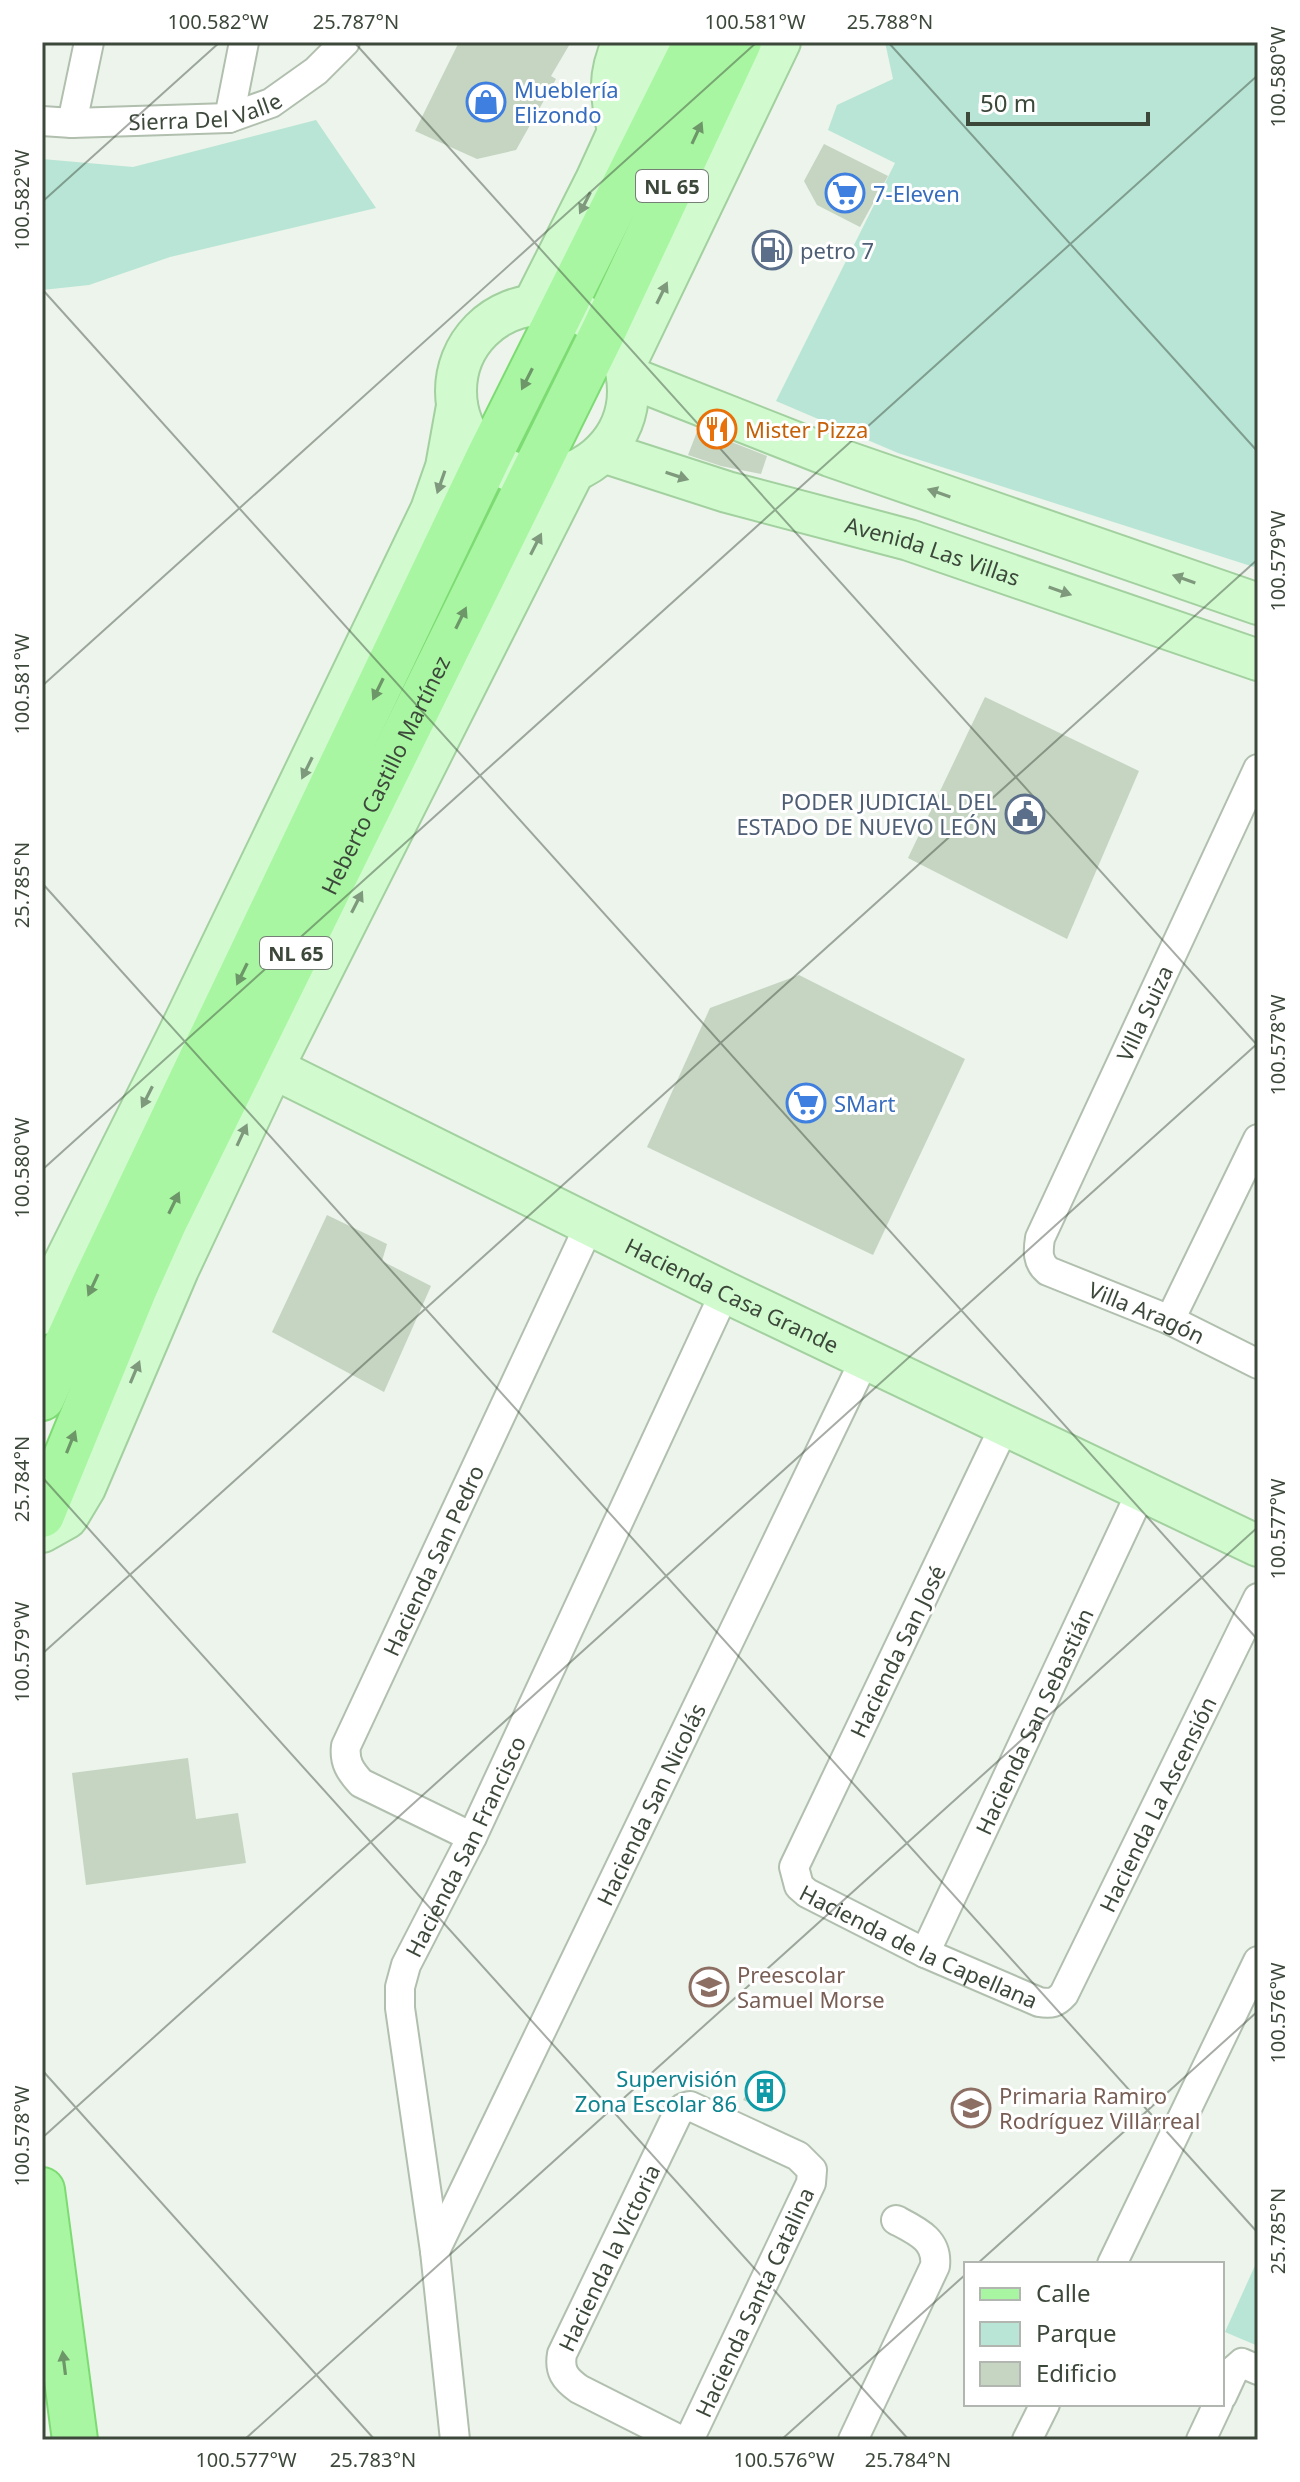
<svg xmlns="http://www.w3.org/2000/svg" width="1300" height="2482" font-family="'Noto Sans',sans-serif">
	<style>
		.green { fill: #b8e5d5 }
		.building { fill: #c5d5c2 }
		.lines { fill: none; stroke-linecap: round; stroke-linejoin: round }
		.street-casing { stroke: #b1bfae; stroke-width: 32 }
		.secondary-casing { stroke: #a2d09f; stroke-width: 44 }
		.primary-casing { stroke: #7ddb73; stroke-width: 48 }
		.street { stroke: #fff; stroke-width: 28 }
		.secondary { stroke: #d1fbcf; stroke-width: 40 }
		.primary { stroke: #a9f6a2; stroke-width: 44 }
		.oneway { fill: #6d9669 }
		.oneway2 { fill: #7f997d }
		.ticks { fill: none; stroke: #3c483a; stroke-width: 2; stroke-opacity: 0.45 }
		.labels { text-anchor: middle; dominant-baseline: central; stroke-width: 6; stroke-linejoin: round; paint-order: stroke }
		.shield { fill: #fff; stroke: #767f75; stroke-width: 2 }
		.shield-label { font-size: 20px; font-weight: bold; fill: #3c483a }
		.shop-label { font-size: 22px; fill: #366cbe; stroke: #fff; text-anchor: start }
		.street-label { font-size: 22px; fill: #3c483a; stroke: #fff }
		.service-label { font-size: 22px; fill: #4e5e75; stroke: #fff; text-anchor: start }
		.food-label { font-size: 22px; fill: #c56008; stroke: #fff; text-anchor: start }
		.education-label { font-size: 22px; fill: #785e54; stroke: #fff; text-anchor: start }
		.culture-label { font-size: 22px; fill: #0d838f; stroke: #fff; text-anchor: end }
		.neatline { fill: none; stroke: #3c483a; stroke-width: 3 }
		.ticks-label { font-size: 20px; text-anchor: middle; fill: #3c483a }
	</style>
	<rect width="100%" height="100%" fill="#ecf4eb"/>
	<g class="green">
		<polygon points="885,42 1258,42 1258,559 1254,567 898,453 776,401 895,163 828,130 837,105 893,79"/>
		<polygon points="316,120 376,208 170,257 89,285 42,290 42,159 133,167"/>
		<polygon points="1258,2259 1258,2346 1225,2332"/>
	</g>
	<g class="building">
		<polygon points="459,42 571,42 551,76 556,79 516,150 477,159 415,131"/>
		<polygon points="824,144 888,176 860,227 817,205 804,181"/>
		<polygon points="698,429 767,456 761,474 721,466 688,455"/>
		<polygon points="985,697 1139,771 1067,939 908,858"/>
		<polygon points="799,975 965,1059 873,1255 647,1147 710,1008"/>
		<polygon points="327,1215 387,1244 382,1261 431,1286 384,1392 272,1332"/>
		<polygon points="188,1758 196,1819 238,1813 246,1863 86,1885 72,1773"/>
		<polygon points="760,2071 786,2083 772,2112 743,2100"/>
	</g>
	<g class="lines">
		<defs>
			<g id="street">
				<polyline points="229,118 244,42"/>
				<path id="s1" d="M42 121 72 123 229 118 271 103 316 71 345 42"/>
				<polyline points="72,123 89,42"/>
				<path id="s2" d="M1258 769 1040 1238C1038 1251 1037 1262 1048 1271L1170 1320 1258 1364"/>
				<polyline points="1170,1320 1258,1139"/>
				<path id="s3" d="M1005 1425 794 1867 799 1886 807 1893 925 1953 1039 2002C1051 2004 1056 2003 1064 1994L1258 1598"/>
				<path id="s4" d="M472 1837 361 1783C350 1771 344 1762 346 1746L590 1224"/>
				<path id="s5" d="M925 1953 1142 1490"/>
				<path id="s6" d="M435 2251 865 1359"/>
				<polyline points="1112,2264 1258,1961"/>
				<polyline points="1222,2396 1234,2370 1242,2363 1258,2370"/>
				<path id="s7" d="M455 2440 435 2251 400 2008V1987L406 1965 472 1837 725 1292"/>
				<path id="s8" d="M680 2440 579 2389C565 2379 559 2371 562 2354L677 2115 683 2108 690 2106 798 2156 812 2170 811 2183 689 2440"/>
				<path d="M853 2440 935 2266C938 2240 917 2231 896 2220"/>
				<polyline points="1027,2440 1045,2404"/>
				<polyline points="1201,2440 1218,2404"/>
			</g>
			<g id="secondary">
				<path d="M618 132C611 96 607 76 623 42"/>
				<polyline points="533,305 596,180 659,42"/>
				<circle cx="542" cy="391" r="86"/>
				<polyline points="626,363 780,42"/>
				<polyline points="629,377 830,456 1258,604"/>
				<path id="s9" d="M603 452 727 492 909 540 1258 660"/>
				<path id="s10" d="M182 1027 273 1068 725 1292 1258 1546"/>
				<polyline points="42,1314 56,1279 182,1027 431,510 446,467 457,406"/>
				<polyline points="42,1532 67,1518 85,1488 178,1270 273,1068 573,473"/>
			</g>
			<g id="primary">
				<polyline points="42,1398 93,1286 488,458 696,42"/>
				<path id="s11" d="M42 1515 135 1288 165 1221 604 330 739 42"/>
				<polyline points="42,2190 75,2440"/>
			</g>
		</defs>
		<use href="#street" class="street-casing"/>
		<use href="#secondary" class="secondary-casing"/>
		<use href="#primary" class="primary-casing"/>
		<use href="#street" class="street"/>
		<use href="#secondary" class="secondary"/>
		<use href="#primary" class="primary"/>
	</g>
	<defs><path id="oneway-solid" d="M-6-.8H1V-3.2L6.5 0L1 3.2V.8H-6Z" transform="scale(2)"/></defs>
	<g class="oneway">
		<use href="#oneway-solid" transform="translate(697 133) rotate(-65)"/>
		<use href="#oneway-solid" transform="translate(527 379) rotate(117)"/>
		<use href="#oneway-solid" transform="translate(461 618) rotate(-64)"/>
		<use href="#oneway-solid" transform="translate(378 689) rotate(116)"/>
		<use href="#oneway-solid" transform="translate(242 974) rotate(116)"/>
		<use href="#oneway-solid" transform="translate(174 1203) rotate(-64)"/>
		<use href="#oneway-solid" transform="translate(93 1285) rotate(115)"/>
		<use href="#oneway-solid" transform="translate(71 1442) rotate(-68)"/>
		<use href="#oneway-solid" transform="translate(64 2363) rotate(-97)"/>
	</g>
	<g class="oneway2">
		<use href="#oneway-solid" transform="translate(585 203) rotate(117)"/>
		<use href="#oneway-solid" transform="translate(662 293) rotate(-64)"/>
		<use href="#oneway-solid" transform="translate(677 476) rotate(18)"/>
		<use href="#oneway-solid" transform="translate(441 482) rotate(109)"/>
		<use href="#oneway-solid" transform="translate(939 493) rotate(-161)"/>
		<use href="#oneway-solid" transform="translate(536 544) rotate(-63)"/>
		<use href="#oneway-solid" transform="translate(1184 579) rotate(-161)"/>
		<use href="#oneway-solid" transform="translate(1060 591) rotate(19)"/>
		<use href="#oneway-solid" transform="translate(307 768) rotate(116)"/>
		<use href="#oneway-solid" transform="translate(357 902) rotate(-63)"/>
		<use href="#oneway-solid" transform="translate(147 1097) rotate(117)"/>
		<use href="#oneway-solid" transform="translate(242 1135) rotate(-65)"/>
		<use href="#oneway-solid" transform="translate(135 1372) rotate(-67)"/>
	</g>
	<path class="ticks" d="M354 42 1258 1046M888 42 1258 452M42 202 220 42M42 289 1258 1640M42 686 757 42M42 883 1258 2233M42 1170 1258 75M42 1477 909 2440M42 1654 1258 559M42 2070 375 2440M42 2138 1258 1043M977 2264 1258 2011M244 2440 1258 1527M781 2440 966 2274"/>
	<defs>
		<symbol id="shop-ring" viewBox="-11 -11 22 22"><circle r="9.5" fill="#fff" stroke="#3f7fe0" stroke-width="1.5"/><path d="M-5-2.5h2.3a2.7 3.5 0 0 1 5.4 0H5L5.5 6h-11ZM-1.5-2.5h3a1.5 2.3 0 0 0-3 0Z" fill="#3f7fe0"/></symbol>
		<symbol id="supermarket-ring" viewBox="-11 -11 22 22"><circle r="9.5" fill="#fff" stroke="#3f7fe0" stroke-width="1.5"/><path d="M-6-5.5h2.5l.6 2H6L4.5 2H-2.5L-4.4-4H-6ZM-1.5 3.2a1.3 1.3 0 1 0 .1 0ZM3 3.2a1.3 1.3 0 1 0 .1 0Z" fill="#3f7fe0"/></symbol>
		<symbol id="fuel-ring" viewBox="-11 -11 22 22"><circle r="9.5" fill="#fff" stroke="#5c6f8a" stroke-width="1.5"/><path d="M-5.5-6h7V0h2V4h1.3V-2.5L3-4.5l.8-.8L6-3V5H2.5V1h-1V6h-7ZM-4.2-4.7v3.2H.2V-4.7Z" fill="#5c6f8a"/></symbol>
		<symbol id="restaurant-ring" viewBox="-11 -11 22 22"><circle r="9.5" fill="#fff" stroke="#e8710a" stroke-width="1.5"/><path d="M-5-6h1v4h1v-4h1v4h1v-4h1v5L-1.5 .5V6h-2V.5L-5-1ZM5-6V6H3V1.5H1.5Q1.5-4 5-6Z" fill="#e8710a"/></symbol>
		<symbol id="civic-ring" viewBox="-11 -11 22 22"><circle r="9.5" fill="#fff" stroke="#5c6f8a" stroke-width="1.5"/><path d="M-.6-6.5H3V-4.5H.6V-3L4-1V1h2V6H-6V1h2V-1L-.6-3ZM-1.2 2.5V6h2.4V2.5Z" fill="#5c6f8a"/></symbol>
		<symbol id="school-ring" viewBox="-11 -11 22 22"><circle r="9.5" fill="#fff" stroke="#8d6e63" stroke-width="1.5"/><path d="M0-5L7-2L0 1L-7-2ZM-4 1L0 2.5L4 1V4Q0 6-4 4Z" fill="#8d6e63"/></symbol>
		<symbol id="building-ring" viewBox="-11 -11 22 22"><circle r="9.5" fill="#fff" stroke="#0f9aa8" stroke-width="1.5"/><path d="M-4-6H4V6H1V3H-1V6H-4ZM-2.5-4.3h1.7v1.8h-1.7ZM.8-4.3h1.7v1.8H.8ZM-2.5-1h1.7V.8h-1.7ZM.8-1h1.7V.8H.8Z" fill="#0f9aa8"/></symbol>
	</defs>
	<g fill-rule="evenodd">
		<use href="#shop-ring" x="464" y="80" width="44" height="44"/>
		<use href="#supermarket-ring" x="823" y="171" width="44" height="44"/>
		<use href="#fuel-ring" x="750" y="228" width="44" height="44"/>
		<use href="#restaurant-ring" x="695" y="407" width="44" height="44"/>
		<use href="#civic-ring" x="1003" y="792" width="44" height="44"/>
		<use href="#supermarket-ring" x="784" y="1081" width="44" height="44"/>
		<use href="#school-ring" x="687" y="1965" width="44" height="44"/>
		<use href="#building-ring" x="743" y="2069" width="44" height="44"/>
		<use href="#school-ring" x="949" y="2086" width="44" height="44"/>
	</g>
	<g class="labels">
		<g class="shield">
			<rect x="636" y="170" width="72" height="32" rx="6"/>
			<rect x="260" y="937" width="72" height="32" rx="6"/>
		</g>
		<g class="shield-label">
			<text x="672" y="186">NL 65</text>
			<text x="296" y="953">NL 65</text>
		</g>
		<g class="shop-label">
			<text x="514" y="89">Mueblería<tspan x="514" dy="25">Elizondo</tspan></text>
			<text x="873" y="193">7-Eleven</text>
			<text x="834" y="1103">SMart</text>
		</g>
		<g class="street-label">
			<text stroke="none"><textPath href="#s1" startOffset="164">Sierra Del Valle</textPath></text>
			<text stroke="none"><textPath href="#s9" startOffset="344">Avenida Las Villas</textPath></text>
			<text stroke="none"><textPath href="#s11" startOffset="816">Heberto Castillo Martínez</textPath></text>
			<text transform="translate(1144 1013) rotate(-65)">Villa Suiza</text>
			<text stroke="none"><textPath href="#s10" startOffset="612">Hacienda Casa Grande</textPath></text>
			<text stroke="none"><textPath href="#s2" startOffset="660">Villa Aragón</textPath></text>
			<text stroke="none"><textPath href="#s4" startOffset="370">Hacienda San Pedro</textPath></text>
			<text transform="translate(897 1651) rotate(-64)">Hacienda San José</text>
			<text stroke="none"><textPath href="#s5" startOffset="256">Hacienda San Sebastián</textPath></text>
			<text stroke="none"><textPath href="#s3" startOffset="1016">Hacienda La Ascensión</textPath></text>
			<text stroke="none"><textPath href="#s6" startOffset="496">Hacienda San Nicolás</textPath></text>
			<text stroke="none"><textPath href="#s7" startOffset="612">Hacienda San Francisco</textPath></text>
			<text stroke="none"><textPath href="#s3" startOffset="644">Hacienda de la Capellana</textPath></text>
			<text stroke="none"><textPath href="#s8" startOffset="262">Hacienda la Victoria</textPath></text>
			<text transform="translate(754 2302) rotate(-65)">Hacienda Santa Catalina</text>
		</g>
		<g class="service-label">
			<text x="800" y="250">petro 7</text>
			<text x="997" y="801" text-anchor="end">PODER JUDICIAL DEL<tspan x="997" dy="25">ESTADO DE NUEVO LEÓN</tspan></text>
		</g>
		<g class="food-label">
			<text x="745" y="429">Mister Pizza</text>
		</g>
		<g class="education-label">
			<text x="737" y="1974">Preescolar<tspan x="737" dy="25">Samuel Morse</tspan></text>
			<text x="999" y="2095">Primaria Ramiro<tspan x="999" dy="25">Rodríguez Villarreal</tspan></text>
		</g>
		<g class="culture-label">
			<text x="737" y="2078">Supervisión<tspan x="737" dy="25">Zona Escolar 86</tspan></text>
		</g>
	</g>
	<rect width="1300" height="2482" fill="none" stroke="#ffffff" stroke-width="88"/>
	<rect x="964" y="2262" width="260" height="144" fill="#ffffff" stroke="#b1b6b0" stroke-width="2"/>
	<rect x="980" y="2288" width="40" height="12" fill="#a9f6a2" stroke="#b1b6b0" stroke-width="2"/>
	<text x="1036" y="2302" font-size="24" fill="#3c483a">Calle</text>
	<rect x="980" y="2322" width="40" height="24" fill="#b8e5d5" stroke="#b1b6b0" stroke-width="2"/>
	<text x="1036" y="2342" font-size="24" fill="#3c483a">Parque</text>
	<rect x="980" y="2362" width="40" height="24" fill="#c5d5c2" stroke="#b1b6b0" stroke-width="2"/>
	<text x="1036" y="2382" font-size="24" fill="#3c483a">Edificio</text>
	<path d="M968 112v12h180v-12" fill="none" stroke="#3c483a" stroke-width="4"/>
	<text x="980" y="112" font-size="24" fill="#3c483a" stroke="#ffffff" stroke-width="6" paint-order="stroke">50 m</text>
	<rect x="44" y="44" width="1212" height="2394" class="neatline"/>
	<g class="ticks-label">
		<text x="218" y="29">100.582°W</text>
		<text x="356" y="29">25.787°N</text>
		<text x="755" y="29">100.581°W</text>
		<text x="890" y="29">25.788°N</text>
		<text transform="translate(1278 77) rotate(-90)" y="7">100.580°W</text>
		<text transform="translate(22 200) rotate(-90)" y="7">100.582°W</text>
		<text transform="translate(1278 561) rotate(-90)" y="7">100.579°W</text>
		<text transform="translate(22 684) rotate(-90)" y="7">100.581°W</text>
		<text transform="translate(22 885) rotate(-90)" y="7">25.785°N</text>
		<text transform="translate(1278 1045) rotate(-90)" y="7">100.578°W</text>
		<text transform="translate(22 1168) rotate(-90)" y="7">100.580°W</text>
		<text transform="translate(22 1479) rotate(-90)" y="7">25.784°N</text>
		<text transform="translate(1278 1529) rotate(-90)" y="7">100.577°W</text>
		<text transform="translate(22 1652) rotate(-90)" y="7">100.579°W</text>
		<text transform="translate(1278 2013) rotate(-90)" y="7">100.576°W</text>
		<text transform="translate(22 2136) rotate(-90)" y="7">100.578°W</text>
		<text transform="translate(1278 2231) rotate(-90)" y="7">25.785°N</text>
		<text x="246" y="2467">100.577°W</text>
		<text x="373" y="2467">25.783°N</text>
		<text x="784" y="2467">100.576°W</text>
		<text x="908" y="2467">25.784°N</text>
	</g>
</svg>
